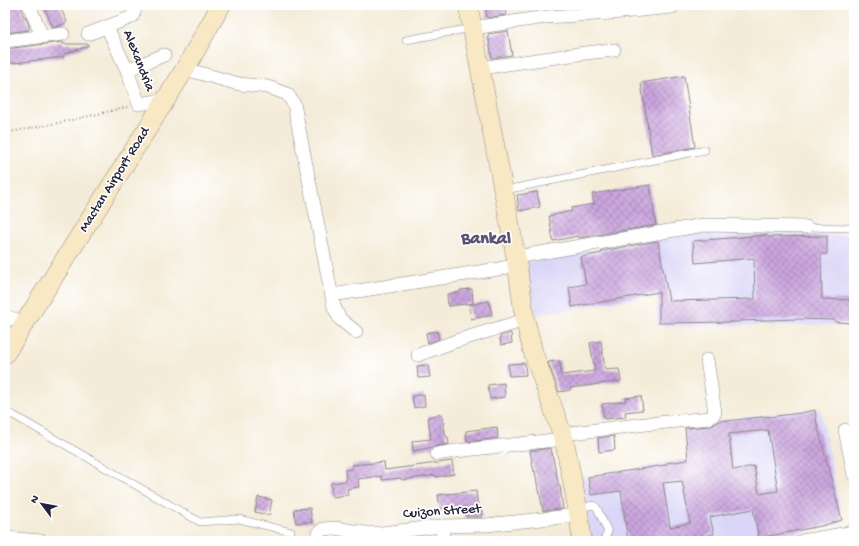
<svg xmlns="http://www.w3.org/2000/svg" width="859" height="546" font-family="'Gochi Hand',sans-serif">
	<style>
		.built { fill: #dad6f7 }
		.building { fill: url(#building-cross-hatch); fill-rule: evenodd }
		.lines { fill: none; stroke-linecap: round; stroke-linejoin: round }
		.lane-casing { stroke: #8b878a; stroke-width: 8 }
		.street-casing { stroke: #8b878a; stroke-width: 14 }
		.secondary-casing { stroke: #8b878a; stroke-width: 20 }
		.path { stroke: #8b878a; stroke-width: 2; stroke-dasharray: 1 3; stroke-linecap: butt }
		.lane { stroke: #fff; stroke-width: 7 }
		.street { stroke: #fff; stroke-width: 13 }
		.secondary { stroke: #f8e8c3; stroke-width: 19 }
		.labels { text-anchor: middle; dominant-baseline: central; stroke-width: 3.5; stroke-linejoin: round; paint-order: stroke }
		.street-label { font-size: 14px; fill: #22223b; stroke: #fff }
		.district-label { font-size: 18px; font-weight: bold; fill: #5d5074; stroke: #fff }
	</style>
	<defs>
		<pattern id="building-cross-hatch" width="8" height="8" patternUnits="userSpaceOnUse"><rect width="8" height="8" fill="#cba5de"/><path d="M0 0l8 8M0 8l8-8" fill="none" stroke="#a486b5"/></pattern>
	</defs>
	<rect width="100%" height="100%" fill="#fff"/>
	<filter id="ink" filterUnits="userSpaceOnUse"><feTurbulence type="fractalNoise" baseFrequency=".025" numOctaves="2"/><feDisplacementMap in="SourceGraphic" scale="8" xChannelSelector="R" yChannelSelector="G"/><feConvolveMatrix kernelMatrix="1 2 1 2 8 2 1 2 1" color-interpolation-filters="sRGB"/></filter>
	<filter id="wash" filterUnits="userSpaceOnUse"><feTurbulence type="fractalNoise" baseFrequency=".012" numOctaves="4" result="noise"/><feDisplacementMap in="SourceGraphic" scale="16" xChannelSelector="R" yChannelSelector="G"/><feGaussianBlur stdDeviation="0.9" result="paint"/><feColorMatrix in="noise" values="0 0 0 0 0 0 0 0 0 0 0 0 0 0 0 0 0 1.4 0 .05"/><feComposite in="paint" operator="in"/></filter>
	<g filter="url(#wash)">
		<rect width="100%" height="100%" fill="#f4ecd8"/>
		<g class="built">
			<polygon points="697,233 854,235 854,325 657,326 657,295 535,315 526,262"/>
			<polygon points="820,408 843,523 769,541 587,541 578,478 687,459 683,425"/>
		</g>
		<g id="blocks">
			<g class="building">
				<polygon points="5,5 21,5 23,16 25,16 29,25 29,30 5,33"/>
				<polygon points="43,5 59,5 67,22 57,27 53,27"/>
				<polygon points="485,5 505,5 506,15 487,18"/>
				<polygon points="508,31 512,55 492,58 488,34"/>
				<polygon points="63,42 63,44 88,44 88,46 64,54 64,57 5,64 5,49"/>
				<polygon points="684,76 695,147 652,155 641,83"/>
				<polygon points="650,185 656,225 579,238 578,236 553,241 549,216 572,211 571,208 594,204 592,194"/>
				<polygon points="537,192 540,207 519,211 517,195"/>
				<polygon points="767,235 768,237 827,236 827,254 821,254 822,299 854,300 854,323 835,322 835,320 797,319 739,321 739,322 659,323 659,292 572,307 569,287 586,284 581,257 602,253 601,251 658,241 669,301 755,299 754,258 695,263 693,241"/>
				<polygon points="472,289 473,303 448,306 447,294 460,292 460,290"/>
				<polygon points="489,301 492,315 471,319 469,305"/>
				<polygon points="437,331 439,339 428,343 426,333"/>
				<polygon points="511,333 512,343 501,345 500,336"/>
				<polygon points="601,341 605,370 619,369 621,381 570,388 570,390 559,392 548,362 560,361 561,375 595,371 590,343"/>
				<polygon points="525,363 526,375 509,376 508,364"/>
				<polygon points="428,365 430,377 418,378 417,366"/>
				<polygon points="504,383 505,397 490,399 488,385"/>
				<polygon points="424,394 425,406 414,408 412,396"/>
				<polygon points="641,396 643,410 625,412 626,417 604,419 602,404 626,401 625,398"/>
				<path d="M815 410 817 424 842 520 821 526 759 538 753 509 710 517 714 534 707 535 709 541H628L621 491 591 495 588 477 666 465V463L688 460 685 428 711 426 715 424 719 421 727 420V421L769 416V417L801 413ZM768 430 778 491 759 494 754 466 733 470 729 434ZM682 481 690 523 670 527 663 483Z"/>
				<polygon points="442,414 446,437 448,437 449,444 413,451 412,441 431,439 428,417"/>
				<polygon points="497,427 498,438 467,442 466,431"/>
				<polygon points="614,436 615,450 599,452 598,438"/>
				<polygon points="551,448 559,487 560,486 563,509 543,511 539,489 538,489 535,471 534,472 530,451"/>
				<polygon points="452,461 454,474 436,477 436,475 402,480 401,478 382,480 382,476 358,479 359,487 347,489 348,495 332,497 331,483 346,481 345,470 352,469 352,465 384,462 385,470"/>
				<polygon points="476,491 478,508 481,508 482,517 466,517 465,507 440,509 438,495"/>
				<polygon points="258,497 272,500 269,515 255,512"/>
				<polygon points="310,508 312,522 296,523 294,509"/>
			</g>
		</g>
	</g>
	<g filter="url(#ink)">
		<use href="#blocks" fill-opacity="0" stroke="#8b878a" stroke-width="1"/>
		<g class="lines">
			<defs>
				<g id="lane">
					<polyline points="406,40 472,28"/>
					<polyline points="505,190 705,150"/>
					<polyline points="806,227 854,228"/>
					<polyline points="5,411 13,415 200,522 239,519 291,532"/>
					<polyline points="579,508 594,505 597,508 608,532 603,541"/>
				</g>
				<g id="street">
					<polyline points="29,5 42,36"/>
					<polyline points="107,27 127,70 139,104 165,100"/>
					<polyline points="473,28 545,17 612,13 672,7"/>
					<polyline points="88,34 132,17 135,10 133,5"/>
					<polyline points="5,41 63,34"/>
					<polyline points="480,68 585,53 614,50"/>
					<polyline points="185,69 239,84 268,87 287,94 294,104 334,307 340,319 356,332"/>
					<polyline points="127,70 164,55"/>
					<polyline points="516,257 704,225 806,227"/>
					<polyline points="332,295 498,269 517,265"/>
					<polyline points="5,316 25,323"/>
					<polyline points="418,355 456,341 525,320"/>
					<polyline points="845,430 854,475"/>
					<polyline points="563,434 646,424 710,418 715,413 707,360"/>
					<polyline points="437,454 456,451 564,439"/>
					<polyline points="442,526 443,541"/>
					<polyline points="5,538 41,541"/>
					<polyline points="316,541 318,533 323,529 335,528 365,533 382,533 442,526 486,525 579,515"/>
					<polyline points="802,541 854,532"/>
				</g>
				<g id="secondary">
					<polyline points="468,5 516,257 525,320 533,352 564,439 579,515 582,541"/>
					<polyline points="5,354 185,69 221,5"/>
				</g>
			</defs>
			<use href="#lane" class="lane-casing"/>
			<use href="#street" class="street-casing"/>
			<use href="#secondary" class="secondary-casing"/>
			<polyline class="path" points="5,133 63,122 128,107"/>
			<use href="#lane" class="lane"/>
			<use href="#street" class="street"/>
			<use href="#secondary" class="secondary"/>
		</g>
	</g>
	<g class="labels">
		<g class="street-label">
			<text transform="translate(138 61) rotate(68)">Alexandria</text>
			<text transform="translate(115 180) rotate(-58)">Mactan Airport Road</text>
			<text transform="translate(442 512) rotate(-4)">Cuizon Street</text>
		</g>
		<g class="district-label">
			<text x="486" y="239">Bankal</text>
		</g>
	</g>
	<rect width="859" height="546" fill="none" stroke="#fff" stroke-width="20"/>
	<g transform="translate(42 504) rotate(302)" stroke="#ffffff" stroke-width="3" paint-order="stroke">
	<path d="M0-3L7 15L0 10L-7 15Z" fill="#22223b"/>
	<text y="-6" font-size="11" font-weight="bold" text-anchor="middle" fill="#22223b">N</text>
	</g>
</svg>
